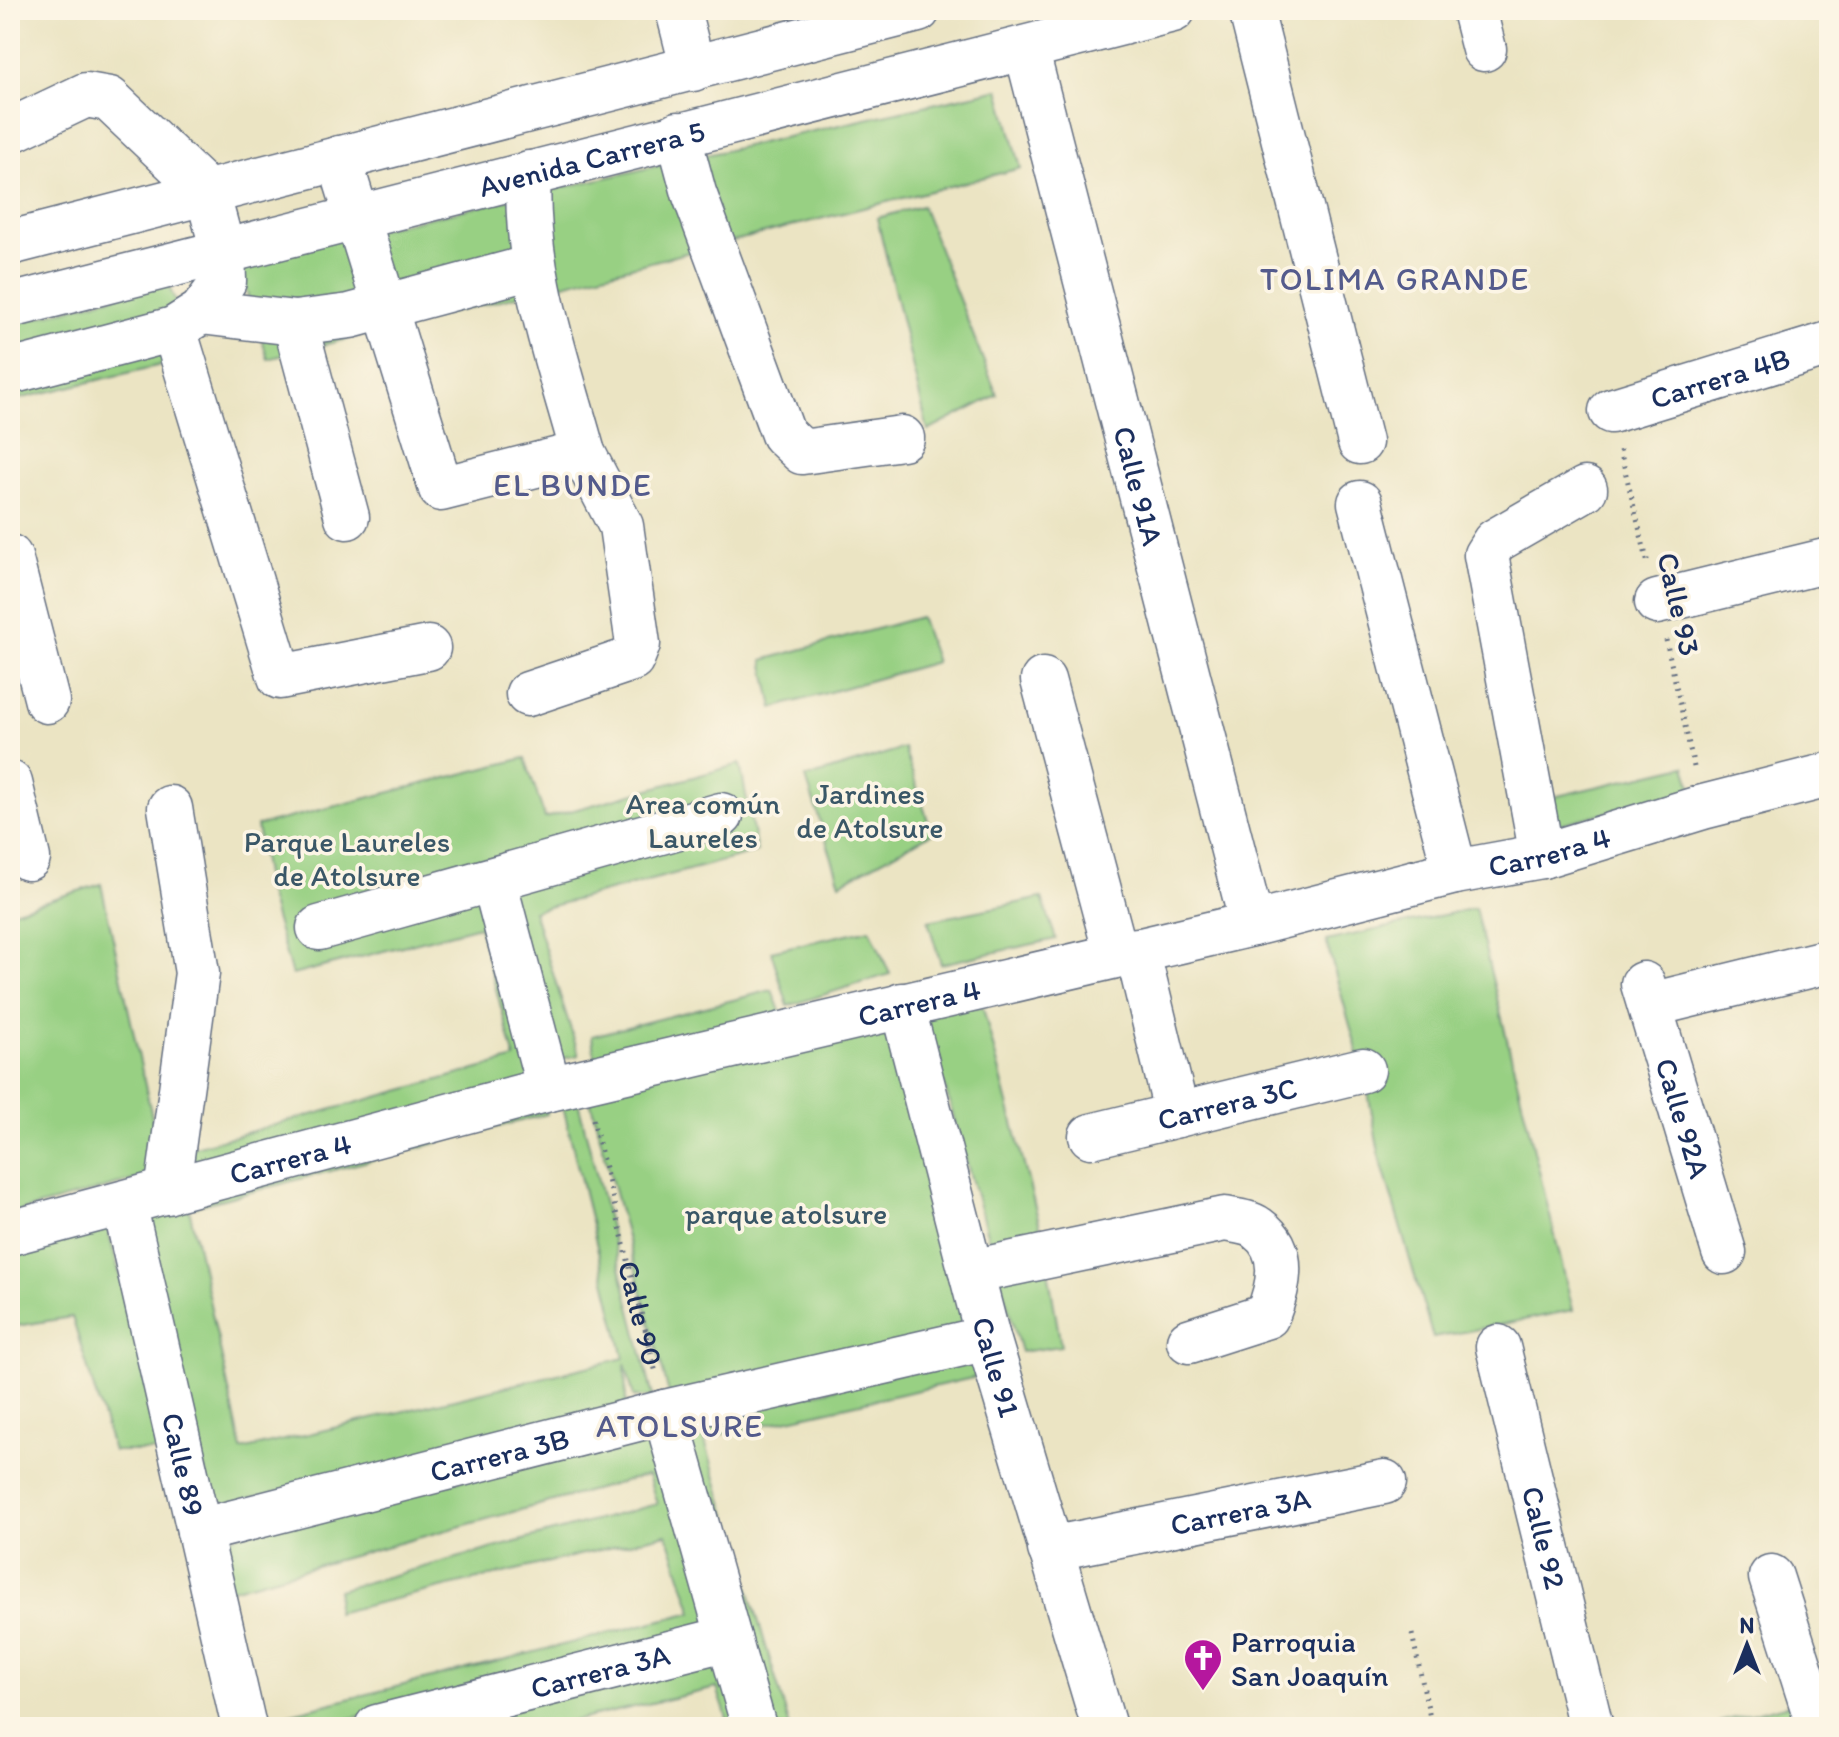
<svg xmlns="http://www.w3.org/2000/svg" width="1839" height="1737" font-family="Itim,sans-serif">
	<style>
		.green { fill: #98d083; stroke: #5a8070; stroke-width: 2 }
		.lines { fill: none; stroke-linecap: round; stroke-linejoin: round }
		.minor-casing { stroke: #646e81; stroke-width: 47 }
		.major-casing { stroke: #646e81; stroke-width: 47 }
		.path { stroke: #646e81; stroke-width: 5; stroke-dasharray: 2 6; stroke-linecap: butt }
		.minor { stroke: #fff; stroke-width: 44 }
		.major { stroke: #fff; stroke-width: 44 }
		.labels { text-anchor: middle; dominant-baseline: central; stroke-width: 7; stroke-linejoin: round; paint-order: stroke }
		.street-label { font-size: 30px; fill: #1b2f5e; stroke: #fcf5e5 }
		.park-label { font-size: 30px; fill: #3a5767; stroke: #fcf5e5 }
		.poi-label { font-size: 30px; fill: #1b2f5e; stroke: #fcf5e5; text-anchor: start }
		.neighbourhood-label { font-size: 32px; letter-spacing: 2px; fill: #545b8c; stroke: #fcf5e5 }
	</style>
	<rect width="100%" height="100%" fill="#fcf5e5"/>
	<filter id="ink" filterUnits="userSpaceOnUse"><feTurbulence type="fractalNoise" baseFrequency=".0125" numOctaves="2"/><feDisplacementMap in="SourceGraphic" scale="16" xChannelSelector="R" yChannelSelector="G"/><feConvolveMatrix kernelMatrix="1 2 1 2 8 2 1 2 1" color-interpolation-filters="sRGB"/></filter>
	<filter id="wash" filterUnits="userSpaceOnUse"><feTurbulence type="fractalNoise" baseFrequency=".006" numOctaves="4" result="noise"/><feDisplacementMap in="SourceGraphic" scale="32" xChannelSelector="R" yChannelSelector="G"/><feGaussianBlur stdDeviation="1.8" result="paint"/><feColorMatrix in="noise" values="0 0 0 0 0 0 0 0 0 0 0 0 0 0 0 0 0 1.4 0 .05"/><feComposite in="paint" operator="in"/></filter>
	<g filter="url(#wash)">
		<rect width="100%" height="100%" fill="#ebe4c3"/>
		<g class="green">
			<polygon points="999,89 1021,168 268,359 237,261"/>
			<polygon points="922,206 997,395 928,431 877,218"/>
			<polygon points="167,282 199,356 10,401 10,325"/>
			<polygon points="920,617 936,662 773,708 763,660"/>
			<polygon points="904,748 932,833 840,883 806,778"/>
			<polygon points="525,758 545,818 740,764 757,852 533,911 579,1055 529,1066 547,1114 189,1208 242,1450 624,1358 561,1098 577,1098 653,1397 634,1397 625,1363 626,1406 214,1507 141,1218 191,1148 515,1059 479,926 292,975 268,894 257,826"/>
			<polygon points="1685,766 1693,791 1556,825 1549,798"/>
			<polygon points="101,884 164,1172 10,1214 10,912"/>
			<polygon points="1042,898 1056,939 941,964 928,921"/>
			<polygon points="1475,908 1573,1310 1433,1338 1380,1158 1366,1081 1326,941"/>
			<polygon points="870,929 890,974 788,1006 771,951"/>
			<polygon points="772,990 783,1019 595,1061 592,1036"/>
			<polygon points="920,1000 983,1008 1041,1230 1061,1346 1021,1352"/>
			<polygon points="900,1010 983,1336 673,1408 586,1085"/>
			<polygon points="106,1224 168,1451 113,1451 72,1317 10,1327 10,1249"/>
			<polygon points="976,1354 986,1375 704,1438 790,1727 730,1727 717,1688 547,1727 423,1727 698,1629 318,1727 257,1727 257,1722 693,1612 667,1534 336,1613 338,1590 657,1504 648,1475 228,1590 222,1539"/>
			<polygon points="1829,1694 1829,1727 1720,1727 1719,1722"/>
		</g>
	</g>
	<g filter="url(#ink)">
		<g class="lines">
			<defs>
				<g id="minor">
					<polyline points="678,10 693,69"/>
					<polyline points="1251,10 1360,442"/>
					<polyline points="1474,10 1484,49"/>
					<path id="s2" d="M1026 48 1252 924"/>
					<polyline points="10,131 86,95 109,99 207,192 223,251 224,281 201,312 174,329 10,372"/>
					<polyline points="678,134 694,193 783,434 802,452 902,438"/>
					<path d="M339 158 441 489 583 453C558 361 523 269 529 173"/>
					<polyline points="201,312 295,323 350,316 532,267"/>
					<polyline points="295,323 347,517"/>
					<polyline points="174,329 280,677 428,648"/>
					<path id="s3" d="M1611 411 1829 344"/>
					<polyline points="1360,503 1455,872"/>
					<polyline points="10,557 47,701"/>
					<polyline points="1657,602 1829,560"/>
					<polyline points="1043,680 1116,954"/>
					<polyline points="528,694 632,659 638,644 621,526 583,453"/>
					<polyline points="10,783 28,858"/>
					<polyline points="1542,856 1486,555 1495,541 1585,489"/>
					<polyline points="494,881 549,1089"/>
					<polyline points="319,928 721,815"/>
					<polyline points="1137,950 1177,1115"/>
					<path id="s4" d="M1643 984 1724 1252"/>
					<path id="s5" d="M902 1005 988 1338 1104 1727"/>
					<polyline points="1650,1005 1829,961"/>
					<path id="s6" d="M1091 1136 1363 1070"/>
					<polyline points="167,1192 197,973 170,808"/>
					<path id="s7" d="M124 1203 244 1727"/>
					<path id="s8" d="M10 1233 549 1089 1252 924 1455 872 1542 856 1703 807 1829 775"/>
					<path d="M971 1272 1225 1219C1234 1221 1249 1222 1257 1228 1288 1250 1279 1287 1267 1316L1189 1341"/>
					<path id="s9" d="M1498 1347 1591 1727"/>
					<polyline points="665,1412 754,1727"/>
					<path id="s10" d="M199 1531 665 1412 988 1338"/>
					<path id="s11" d="M1050 1549 1384 1482"/>
					<polyline points="1771,1577 1819,1727"/>
					<path id="s12" d="M377 1727 729 1638"/>
				</g>
				<g id="major">
					<polyline points="10,243 918,10"/>
					<path id="s13" d="M10 306 1173 10"/>
				</g>
			</defs>
			<use href="#minor" class="minor-casing"/>
			<use href="#major" class="major-casing"/>
			<g class="path">
				<polyline points="1620,450 1648,564"/>
				<polyline points="1666,640 1694,767"/>
				<path id="s1" d="M593 1119 656 1373"/>
				<polyline points="1412,1634 1432,1727"/>
			</g>
			<use href="#minor" class="minor"/>
			<use href="#major" class="major"/>
		</g>
	</g>
	<defs>
		<symbol id="church-pin" viewBox="-11 -11 22 30"><path d="M0 17L-7.5 6A9.5 9.5 0 1 1 7.5 6Z" fill="#b5179e" stroke="#fcf5e5"/><path d="M-1.2-6h2.4v3.5h3.3v2.4h-3.3V6h-2.4V-.1h-3.3v-2.4h3.3Z" fill="#fff"/></symbol>
	</defs>
	<g fill-rule="evenodd">
		<use href="#church-pin" x="1181" y="1636" width="44" height="60"/>
	</g>
	<g class="labels">
		<g class="street-label">
			<text stroke="none"><textPath href="#s13" startOffset="600">Avenida Carrera 5</textPath></text>
			<text stroke="none"><textPath href="#s3" startOffset="114">Carrera 4B</textPath></text>
			<text stroke="none"><textPath href="#s2" startOffset="452">Calle 91A</textPath></text>
			<text transform="translate(1679 604) rotate(77)">Calle 93</text>
			<text stroke="none"><textPath href="#s8" startOffset="1586">Carrera 4</textPath></text>
			<text stroke="none"><textPath href="#s8" startOffset="938">Carrera 4</textPath></text>
			<text stroke="none"><textPath href="#s6" startOffset="140">Carrera 3C</textPath></text>
			<text stroke="none"><textPath href="#s4" startOffset="140">Calle 92A</textPath></text>
			<text stroke="none"><textPath href="#s8" startOffset="290">Carrera 4</textPath></text>
			<text stroke="none"><textPath href="#s1" startOffset="200">Calle 90</textPath></text>
			<text stroke="none"><textPath href="#s5" startOffset="374">Calle 91</textPath></text>
			<text stroke="none"><textPath href="#s10" startOffset="310">Carrera 3B</textPath></text>
			<text stroke="none"><textPath href="#s7" startOffset="268">Calle 89</textPath></text>
			<text stroke="none"><textPath href="#s11" startOffset="194">Carrera 3A</textPath></text>
			<text stroke="none"><textPath href="#s9" startOffset="196">Calle 92</textPath></text>
			<text stroke="none"><textPath href="#s12" startOffset="230">Carrera 3A</textPath></text>
		</g>
		<g class="park-label">
			<text x="870" y="793">Jardines<tspan x="870" dy="34">de Atolsure</tspan></text>
			<text x="703" y="803">Area común<tspan x="703" dy="34">Laureles</tspan></text>
			<text x="347" y="841">Parque Laureles<tspan x="347" dy="34">de Atolsure</tspan></text>
			<text x="786" y="1213">parque atolsure</text>
		</g>
		<g class="poi-label">
			<text x="1231" y="1641">Parroquia<tspan x="1231" dy="34">San Joaquín</tspan></text>
		</g>
		<g class="neighbourhood-label">
			<text x="1395" y="279">TOLIMA GRANDE</text>
			<text x="573" y="485">EL BUNDE</text>
			<text x="680" y="1426">ATOLSURE</text>
		</g>
	</g>
	<rect width="1839" height="1737" fill="none" stroke="#fcf5e5" stroke-width="40"/>
	<g transform="translate(1747 1645)" stroke="#fcf5e5" stroke-width="6" paint-order="stroke">
	<path d="M0-6L14 30L0 20L-14 30Z" fill="#1b2f5e"/>
	<text y="-12" font-size="22" font-weight="bold" text-anchor="middle" fill="#1b2f5e">N</text>
	</g>
</svg>
